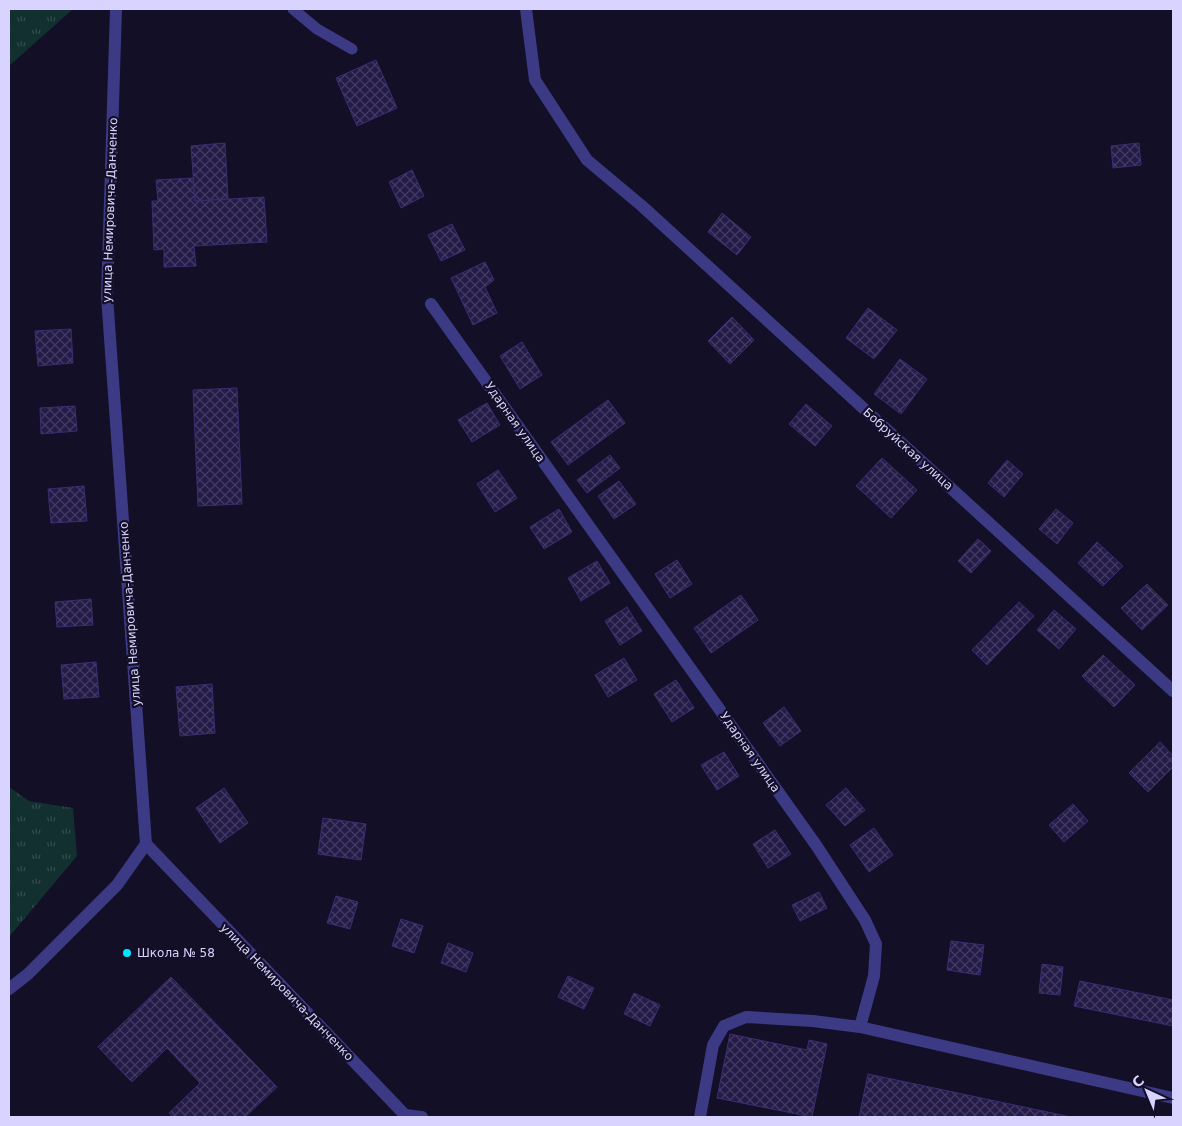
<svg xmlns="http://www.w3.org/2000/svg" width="1182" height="1126" font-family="'DejaVu Sans',sans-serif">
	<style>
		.park { fill: url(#park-tufts) }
		.building { fill: url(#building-cross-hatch); stroke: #3b2d73 }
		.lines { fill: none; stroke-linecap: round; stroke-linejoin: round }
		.lane { stroke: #3d3a85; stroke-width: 11 }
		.street { stroke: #3d3a85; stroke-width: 12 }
		.poi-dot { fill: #00e5ff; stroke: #130f26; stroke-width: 2 }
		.labels { text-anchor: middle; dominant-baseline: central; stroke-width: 4.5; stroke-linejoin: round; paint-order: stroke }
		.street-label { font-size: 12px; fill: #d9d4ff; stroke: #130f26 }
		.poi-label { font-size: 12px; fill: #d9d4ff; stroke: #130f26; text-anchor: start }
	</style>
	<defs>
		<pattern id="park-tufts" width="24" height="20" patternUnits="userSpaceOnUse" patternTransform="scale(1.25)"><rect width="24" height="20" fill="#12302f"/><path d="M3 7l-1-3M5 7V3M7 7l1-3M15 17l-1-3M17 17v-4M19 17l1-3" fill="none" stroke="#344d4e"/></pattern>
		<pattern id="building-cross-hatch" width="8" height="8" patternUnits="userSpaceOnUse" patternTransform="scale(1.25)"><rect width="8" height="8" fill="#241b47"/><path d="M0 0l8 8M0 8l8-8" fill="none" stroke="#433b63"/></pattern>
	</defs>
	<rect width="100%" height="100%" fill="#130f26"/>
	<g class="park">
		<polygon points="9,9 73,9 9,66"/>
		<polygon points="9,787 29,801 73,808 77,856 9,937"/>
	</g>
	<g class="building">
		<polygon points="376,60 397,108 357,126 336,78"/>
		<polygon points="225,143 228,199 195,201 191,146"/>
		<polygon points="1139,143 1141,165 1113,168 1111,146"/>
		<polygon points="412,170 424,196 401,208 389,182"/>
		<polygon points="193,178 195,201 264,197 267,242 194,246 196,266 164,267 164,249 154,250 152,201 158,201 156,180"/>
		<polygon points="722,213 751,237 737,255 708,232"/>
		<polygon points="452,224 465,250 441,261 428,235"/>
		<polygon points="485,262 494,280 485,287 497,313 473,325 451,278"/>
		<polygon points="868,308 897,330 874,359 846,338"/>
		<polygon points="732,317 754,340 730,364 708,341"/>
		<polygon points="71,329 73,363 38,366 35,331"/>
		<polygon points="522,342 542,375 520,389 500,356"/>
		<polygon points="900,359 927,379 901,414 874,394"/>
		<polygon points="237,388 242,504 198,506 193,390"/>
		<polygon points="608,400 625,423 568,465 551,442"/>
		<polygon points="487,403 500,425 472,442 458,420"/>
		<polygon points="806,404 832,426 815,446 789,424"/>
		<polygon points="75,406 77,431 41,434 40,408"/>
		<polygon points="610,455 620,468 587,493 577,480"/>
		<polygon points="882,458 917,490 891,518 856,486"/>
		<polygon points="1007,460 1023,474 1004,497 988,483"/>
		<polygon points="498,470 517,498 495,512 477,484"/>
		<polygon points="619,481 636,504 614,519 598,496"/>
		<polygon points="84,486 87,521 51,523 48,489"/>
		<polygon points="559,509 572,532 544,549 530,527"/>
		<polygon points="1056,509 1073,523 1057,544 1039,529"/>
		<polygon points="978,539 991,551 971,573 958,561"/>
		<polygon points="1097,542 1123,566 1103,586 1078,563"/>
		<polygon points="677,560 692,584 670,598 655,574"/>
		<polygon points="597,561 610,583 581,601 568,578"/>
		<polygon points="1147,584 1168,605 1142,630 1121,608"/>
		<polygon points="741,595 758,620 711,653 694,628"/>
		<polygon points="91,599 93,625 57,627 55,602"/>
		<polygon points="1019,602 1034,616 987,665 972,650"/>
		<polygon points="627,607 642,631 620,645 605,621"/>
		<polygon points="1054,610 1076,629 1059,649 1037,630"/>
		<polygon points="1103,655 1135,685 1114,707 1082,676"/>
		<polygon points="624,658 637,680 608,697 595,675"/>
		<polygon points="96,662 99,697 64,699 61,665"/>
		<polygon points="676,680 694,708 672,722 654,694"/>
		<polygon points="212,684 215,733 180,736 176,687"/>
		<polygon points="784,707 801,731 780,746 763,723"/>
		<polygon points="1160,742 1173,756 1173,767 1148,792 1129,773"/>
		<polygon points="724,752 739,776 717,790 701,765"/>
		<polygon points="224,788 248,823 220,843 196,808"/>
		<polygon points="846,788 865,810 845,826 826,805"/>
		<polygon points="1073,804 1088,821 1064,842 1049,825"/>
		<polygon points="323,818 366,824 361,860 318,854"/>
		<polygon points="874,828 893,855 869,872 850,845"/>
		<polygon points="775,830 791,854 768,868 753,844"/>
		<polygon points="819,892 827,908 800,921 792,905"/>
		<polygon points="336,896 358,902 350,929 327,923"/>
		<polygon points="401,919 423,926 414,953 392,946"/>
		<polygon points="951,941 984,945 980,975 947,970"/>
		<polygon points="448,943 473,953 466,972 441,963"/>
		<polygon points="1042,964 1063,967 1060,995 1039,993"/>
		<polygon points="568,976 594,988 584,1009 558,997"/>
		<polygon points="171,977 277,1087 245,1117 173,1117 169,1113 200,1083 167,1048 132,1082 98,1047"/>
		<polygon points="1080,981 1173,1000 1173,1026 1074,1006"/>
		<polygon points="634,993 660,1005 650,1026 624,1014"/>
		<polygon points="730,1034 807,1050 809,1040 827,1044 812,1117 717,1098"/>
		<polygon points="868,1074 1071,1117 859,1117"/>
	</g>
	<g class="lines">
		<polyline class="lane" points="293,9 317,29 352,49"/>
		<g class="street">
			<polyline points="116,9 107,296 146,844 405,1115"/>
			<polyline points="526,9 535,80 587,160 642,206 1173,691"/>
			<polyline points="431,304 816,845 865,920 876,944 874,976 860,1027 813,1021 746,1017 724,1026 713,1045 700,1117"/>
			<polyline points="9,989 28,974 117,885 146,844"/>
			<polyline points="860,1027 1173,1098"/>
			<polyline points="404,1117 405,1115 422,1117"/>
		</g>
	</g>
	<circle class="poi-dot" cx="127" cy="953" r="5"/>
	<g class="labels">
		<g class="street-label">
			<text transform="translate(110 210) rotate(-88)">улица Немировича-Данченко</text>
			<text transform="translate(515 422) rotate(55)">Ударная улица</text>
			<text transform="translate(908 449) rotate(42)">Бобруйская улица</text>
			<text transform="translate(130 614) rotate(-94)">улица Немировича-Данченко</text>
			<text transform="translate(750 752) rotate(55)">Ударная улица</text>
			<text transform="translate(287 992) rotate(46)">улица Немировича-Данченко</text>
		</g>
		<g class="poi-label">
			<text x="137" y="953">Школа № 58</text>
		</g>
	</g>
	<rect width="1182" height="1126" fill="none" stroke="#d9d4ff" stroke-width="20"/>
	<g transform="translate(1147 1091) rotate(316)" stroke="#130f26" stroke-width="4" paint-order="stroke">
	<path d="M0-4L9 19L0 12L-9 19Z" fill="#d9d4ff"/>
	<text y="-8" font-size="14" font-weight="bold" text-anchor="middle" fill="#d9d4ff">С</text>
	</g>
</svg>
